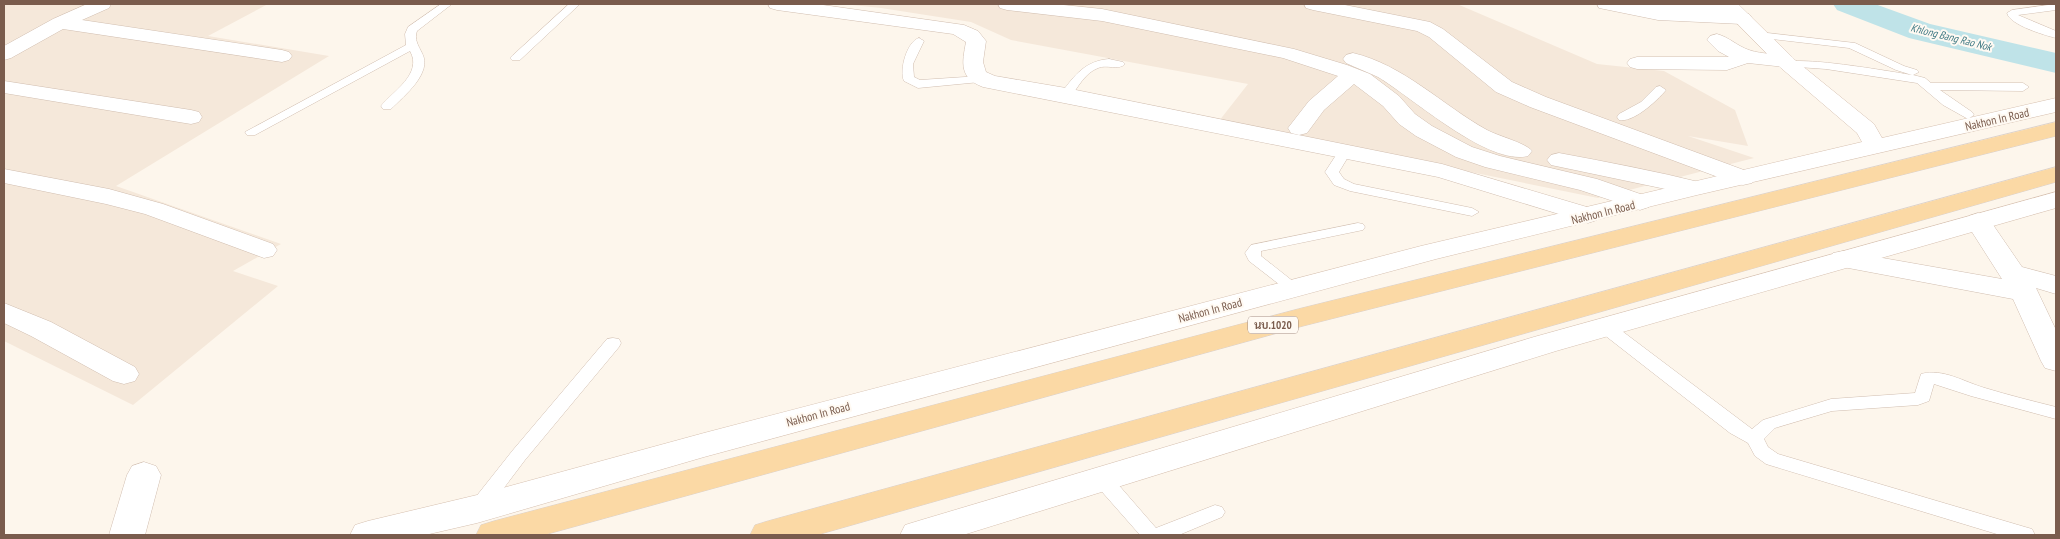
<svg xmlns="http://www.w3.org/2000/svg" width="2060" height="539" font-family="'PT Sans Narrow',Sarabun,sans-serif">
	<style>
		.residential { fill: #f5e8da }
		.lines { fill: none; stroke-linecap: round; stroke-linejoin: round }
		.river { fill: #bfe3e8; fill-rule: evenodd }
		.lane-casing { stroke: #d1beb0; stroke-width: 1 }
		.street-casing { stroke: #d1beb0; stroke-width: 1 }
		.secondary-casing { stroke: #d6c0b0; stroke-width: 1 }
		.primary-casing { stroke: #dad1cd; stroke-width: 1 }
		.lane { fill: #fff; fill-rule: evenodd }
		.street { fill: #fff; fill-rule: evenodd }
		.secondary { fill: #fff; fill-rule: evenodd }
		.primary { fill: #fbd9a5; fill-rule: evenodd }
		.labels { text-anchor: middle; dominant-baseline: central; stroke-width: 4; stroke-linejoin: round; paint-order: stroke }
		.far-water-label { font-size: 11px; font-style: italic; fill: #437c86; stroke: #fffaf3 }
		.shield { fill: #fffaf3; stroke: #a28b7f; stroke-width: 1 }
		.shield-label { font-size: 11px; font-weight: bold; fill: #7a5c4d }
		.street-label { font-size: 12px; fill: #7a5c4d; stroke: #fffaf3 }
	</style>
	<rect width="100%" height="100%" fill="#fdf6ec"/>
	<g class="residential">
		<polygon points="4,4 268,4 208,36 329,56 116,186 281,244 233,271 278,286 133,405 4,341"/>
		<polygon points="842,4 1457,4 1597,64 1664,71 1735,110 1748,146 1688,136 1754,158 1598,198 1219,121 1248,84 1011,40 971,22 881,8"/>
	</g>
	<g class="lines">
		<polygon class="river" points="1833,4 1875,4 1930,24 2056,53 2056,73 1909,38 1837,10"/>
		<defs>
			<g id="lane">
				<path d="M441 4H452L417 31C414 39 418 45 422 53 433 73 404 96 391 109H383L381 106C393 91 423 74 410 51L255 135H247L245 132 406 45 405 34 408 27Z"/>
				<polygon points="569,4 580,4 520,60 512,60 510,58 512,56"/>
				<path d="M2056 4V10L2018 15 2056 31V38C2044 35 2010 25 2007 13L2012 10Z"/>
				<path d="M1759 32 1855 43 1904 66 1917 70 1919 72 1913 75 1925 78 1931 83H2023L2029 87 2023 91 1940 90 1972 112 1974 115 1968 119 1943 105 1917 83 1826 69 1784 66 1782 64C1792 54 1893 72 1912 75L1896 70 1849 48 1755 37 1754 35 1755 33Z"/>
				<path d="M919 38 924 41 913 64 914 77 920 80 980 76 986 79 980 82 918 88 904 81C899 70 907 41 919 38Z"/>
				<path d="M1109 59 1123 62 1125 64C1118 71 1107 64 1098 68 1085 73 1078 87 1070 98H1062L1060 95 1062 92C1075 75 1085 61 1109 59Z"/>
				<path d="M1660 86 1666 90C1657 101 1633 123 1619 120L1617 117 1619 114 1641 102 1656 87Z"/>
				<polygon points="1345,148 1351,152 1339,172 1344,179 1354,184 1472,208 1479,212 1472,216 1350,191 1334,185 1325,172 1340,149"/>
				<polygon points="1358,223 1363,224 1365,227 1363,230 1261,251 1261,256 1299,286 1302,289 1299,292 1289,292 1249,261 1245,253 1251,245"/>
				<path d="M1604 321 1610 322 1752 429 1763 420 1831 399 1915 393 1921 374C1943 368 1964 382 1985 388 2008 395 2032 401 2056 407V419L1971 396 1934 384 1929 401 1918 405 1832 411 1775 428 1764 439 1768 447 1778 454 2025 527 2032 529 2035 535H2000L1766 464 1755 456 1748 443 1730 433 1598 330 1596 326 1598 322Z"/>
				<polygon points="613,338 619,339 621,343 619,347 525,460 485,513 478,515 471,513 468,508 471,503 513,450 607,339"/>
				<polygon points="1103,473 1110,475 1156,528 1215,505 1222,507 1225,512 1222,517 1179,535 1140,535 1096,485 1094,480 1096,475"/>
			</g>
			<g id="street">
				<polygon points="87,4 111,4 109,8 82,20 282,50 289,52 292,56 289,60 282,62 63,29 11,58 4,60 4,46 53,19"/>
				<path d="M768 4H816L964 25 978 31 986 41 983 62 986 72 995 76 1066 88 1442 164 1597 210 1601 215 1597 220 1588 223 1438 177 983 87C959 78 962 63 966 42L953 34 777 10 770 8Z"/>
				<polygon points="998,4 1054,4 1102,9 1294,49 1347,65 1370,74 1399,96 1415,114 1432,126 1472,147 1500,156 1597,179 1649,197 1653,202 1649,207 1640,210 1580,190 1485,167 1456,157 1416,136 1399,124 1383,106 1354,84 1324,110 1307,133 1299,135 1291,133 1288,128 1309,101 1338,76 1283,58 1102,21 1007,10 1000,8"/>
				<polygon points="1304,4 1340,4 1430,22 1443,29 1512,82 1546,97 1752,173 1755,178 1752,183 1743,185 1734,183 1530,107 1496,92 1429,37 1417,31 1313,10 1306,8"/>
				<polygon points="1597,4 1738,4 1740,7 1734,12 1749,14 1752,18 1749,22 1742,24 1658,20 1599,8"/>
				<path d="M1717 34C1729 37 1737 46 1749 50 1763 55 1778 53 1792 57L1795 61 1792 65 1785 67 1748 63 1727 70 1637 69 1630 67 1627 63 1630 59 1637 57H1729L1718 51 1707 40 1710 36Z"/>
				<path d="M1353 53C1404 65 1442 105 1487 130 1498 136 1526 143 1532 151L1528 156C1488 166 1413 98 1378 77 1368 72 1356 68 1346 63L1343 59 1346 55Z"/>
				<polygon points="4,81 191,110 199,112 202,117 199,122 191,124 4,93"/>
				<path d="M1559 153C1607 162 1655 171 1703 183L1706 188 1703 193 1694 195 1551 165 1547 160 1551 155Z"/>
				<polygon points="4,169 109,189 163,204 273,244 277,250 273,256 264,258 145,214 106,204 4,183"/>
				<polygon points="1978,213 1987,216 2022,267 2056,276 2056,294 2036,288 2056,330 2056,371 2045,368 2041,361 2013,299 1843,267 1833,265 1829,259 1833,253 1843,251 2002,279 1965,221 1969,216"/>
				<polygon points="4,303 51,322 135,367 139,374 135,381 124,384 113,381 31,336 4,323"/>
				<polygon points="144,462 156,466 161,475 145,535 109,535 127,475 132,466"/>
			</g>
			<g id="secondary">
				<polygon points="1718,4 1738,4 1795,60 1874,124 1882,138 2056,98 2056,112 1697,195 1436,259 704,457 477,523 425,535 350,535 355,525 368,521 477,495 704,433 1421,246 1862,142 1857,133 1781,68"/>
				<polygon points="2056,192 2056,208 1556,351 963,535 900,535 905,525 918,521 1534,337"/>
			</g>
			<g id="primary">
				<polygon points="2056,122 2056,136 1303,326 544,535 476,535 481,525 494,521 1298,309"/>
				<polygon points="2056,167 2056,182 817,535 750,535 755,525 768,521"/>
			</g>
		</defs>
		<use href="#lane" class="lane-casing"/>
		<use href="#street" class="street-casing"/>
		<use href="#secondary" class="secondary-casing"/>
		<use href="#primary" class="primary-casing"/>
		<use href="#lane" class="lane"/>
		<use href="#street" class="street"/>
		<use href="#secondary" class="secondary"/>
		<use href="#primary" class="primary"/>
	</g>
	<g class="labels">
		<g class="far-water-label">
			<text transform="translate(1951 37) rotate(14)">Khlong Bang Rao Nok</text>
		</g>
		<rect class="shield" x="1248" y="316.5" width="50" height="17" rx="4"/>
		<g class="shield-label">
			<text x="1273" y="325">นบ.1020</text>
		</g>
		<g class="street-label">
			<text transform="translate(1997 119) rotate(-13)">Nakhon In Road</text>
			<text transform="translate(1603 212) rotate(-14)">Nakhon In Road</text>
			<text transform="translate(1210 310) rotate(-15)">Nakhon In Road</text>
			<text transform="translate(818 414) rotate(-15)">Nakhon In Road</text>
		</g>
	</g>
	<rect width="2060" height="539" fill="none" stroke="#7a5c4d" stroke-width="10"/>
</svg>
